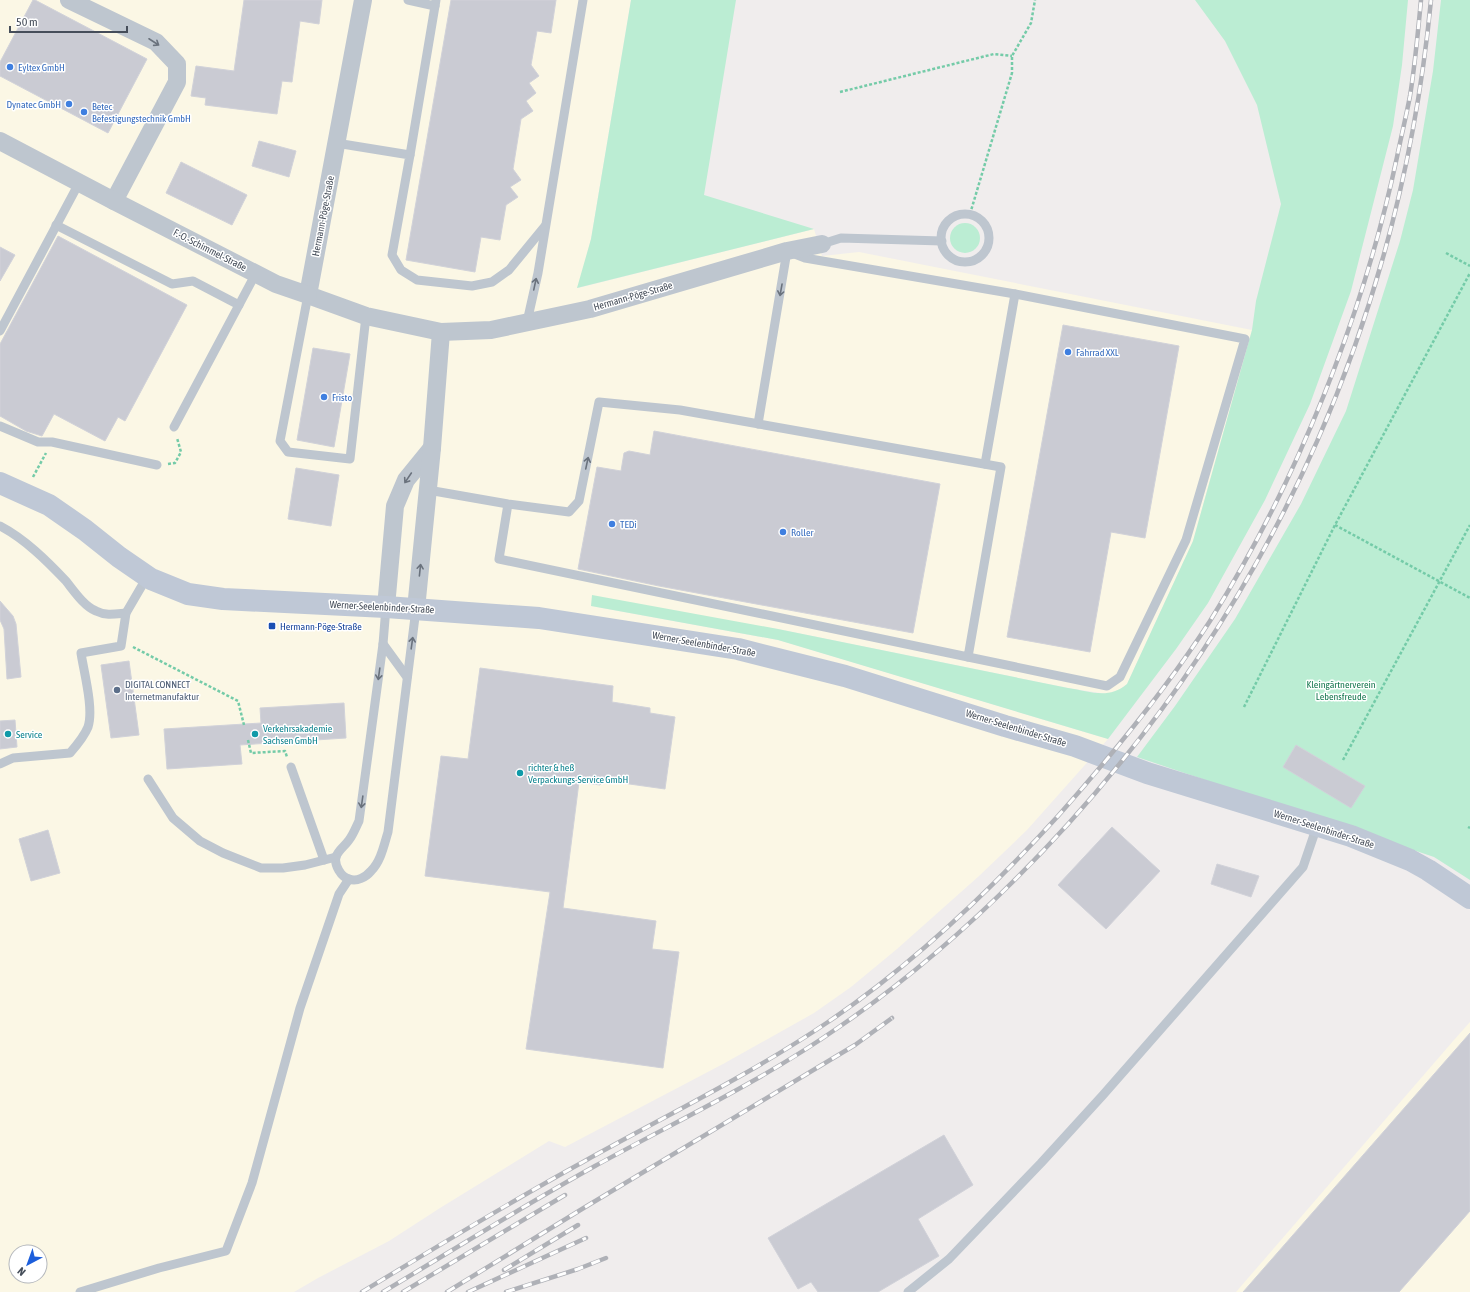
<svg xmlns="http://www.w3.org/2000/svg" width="1470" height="1292" font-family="'Asap Condensed',sans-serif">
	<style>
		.commercial { fill: #fbf7e5; fill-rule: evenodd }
		.green { fill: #bbedd3 }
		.building { fill: #cacbd3; stroke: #d1d2d9 }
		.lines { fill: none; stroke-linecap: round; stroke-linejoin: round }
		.path { stroke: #74cba8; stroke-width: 2.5; stroke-dasharray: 3 2; stroke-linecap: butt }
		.lane { stroke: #bec6cf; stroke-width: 9 }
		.street { stroke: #bec6cf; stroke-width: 18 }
		.secondary { stroke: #bfc8d6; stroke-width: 22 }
		.rail-casing { stroke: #afb1b7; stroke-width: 4.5 }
		.rail { stroke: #fff; stroke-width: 3; stroke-dasharray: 9; stroke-linecap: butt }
		.oneway { stroke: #6a727d }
		.shop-dot { fill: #3f7fe0; stroke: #fff; stroke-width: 1.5 }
		.transit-dot { fill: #1a4fb4; stroke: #fff; stroke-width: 1.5 }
		.service-dot { fill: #5c6f8a; stroke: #fff; stroke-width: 1.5 }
		.culture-dot { fill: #0f9aa8; stroke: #fff; stroke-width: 1.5 }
		.labels { text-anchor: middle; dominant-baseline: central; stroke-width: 3; stroke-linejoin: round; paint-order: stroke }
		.shop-label { font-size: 10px; fill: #366cbe; stroke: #fff; text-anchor: start }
		.street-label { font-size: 10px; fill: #464e5a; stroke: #fff }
		.transit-label { font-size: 10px; fill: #164399; stroke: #fff; text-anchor: start }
		.service-label { font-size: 10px; fill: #4e5e75; stroke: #fff; text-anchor: start }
		.park-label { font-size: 10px; fill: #187951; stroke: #fff }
		.culture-label { font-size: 10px; fill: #0d838f; stroke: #fff; text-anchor: start }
	</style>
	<rect width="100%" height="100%" fill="#f0eded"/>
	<g class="commercial">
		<path d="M0 0H631L591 239 578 288 814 229 822 256 859 252 1252 330 1193 541 1127 684 1119 690 1107 694 1068 688 778 629 591 606 778 640 1108 739 1027 830 979 876 897 949 851 987 814 1013 723 1064 565 1147 549 1141 440 1208 389 1241 318 1278 294 1292H0ZM16 1252H40V1276H16Z"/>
		<polygon points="1470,1022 1470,1292 1236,1292 1454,1040"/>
	</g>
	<g class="green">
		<polygon points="631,0 736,0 704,195 814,229 577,288 591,239"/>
		<path d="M1195 0H1408L1402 65 1393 126 1351 291 1310 404 1265 500 1208 603 1176 649 1108 739 778 640 591 606 592 595 778 629 1068 688C1090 691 1108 700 1127 684L1193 541 1252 330 1256 301 1281 204 1257 105 1225 41Z"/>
		<polygon points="1441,0 1470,0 1470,880 1434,857 1137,757 1175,706 1235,619 1301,504 1346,411 1400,241 1413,190 1433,71"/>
		<circle cx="965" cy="238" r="15"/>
	</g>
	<g class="building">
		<polygon points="33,0 35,0 147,59 108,133 0,76 0,62"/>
		<polygon points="244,0 322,0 319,24 300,21 292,82 282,81 277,114 205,105 206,98 191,96 196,66 234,71"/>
		<polygon points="451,0 556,0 551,33 537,31 531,65 539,76 529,83 536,93 526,101 533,111 521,119 513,169 521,180 510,187 518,197 506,205 500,240 481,237 475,272 406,260"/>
		<polygon points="259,141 296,151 289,177 252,166"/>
		<polygon points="181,162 247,195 232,225 166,193"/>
		<polygon points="58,236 187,305 125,421 118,417 105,441 54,414 42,436 26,431 0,416 0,344"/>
		<polygon points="0,247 15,255 0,281"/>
		<polygon points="1063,325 1179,346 1145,538 1111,532 1090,652 1007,637"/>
		<polygon points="313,348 350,354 334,447 297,440"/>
		<polygon points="654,431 940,484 913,633 659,586 578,569 597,467 621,471 624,453 629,451 650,455"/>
		<polygon points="296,468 339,475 331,526 288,519"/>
		<polygon points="0,601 13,616 16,624 21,677 7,679 4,629 0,620"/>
		<polygon points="129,661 139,735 111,738 101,665"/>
		<polygon points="480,668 613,686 612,702 650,708 650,713 675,717 665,789 601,780 600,785 579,782 563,908 656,921 652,949 679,952 663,1068 526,1049 550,892 425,876 441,756 468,759"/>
		<polygon points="344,703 346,738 240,745 242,764 167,769 164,729 261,723 260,708"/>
		<polygon points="15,720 17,747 0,749 0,721"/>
		<polygon points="1296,745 1365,786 1351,808 1283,767"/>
		<polygon points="1112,827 1160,871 1106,929 1058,885"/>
		<polygon points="48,830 60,873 31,881 19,839"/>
		<polygon points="1217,864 1259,876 1251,897 1211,884"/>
		<polygon points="1470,1033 1470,1211 1399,1292 1243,1292"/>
		<polygon points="944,1135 973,1185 918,1219 939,1256 878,1292 818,1292 811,1282 798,1289 768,1238"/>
	</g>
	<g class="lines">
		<g class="path">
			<polyline points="840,92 994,54 1012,56"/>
			<polyline points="970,214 1012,73 1012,56 1031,23 1035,0"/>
			<polyline points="1446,253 1470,266"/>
			<polyline points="168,464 175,463 181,452 177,438"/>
			<polyline points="33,477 46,453"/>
			<polyline points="1335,525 1470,598"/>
			<polyline points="133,647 238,701 244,725"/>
			<polyline points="1244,707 1335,525 1470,273"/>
			<polyline points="248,740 251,753 285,751 287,757"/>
			<polyline points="1343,760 1470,525"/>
			<polyline points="1468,827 1470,828"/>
		</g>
		<g class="lane">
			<polyline points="408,0 435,6"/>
			<polyline points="336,143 410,155 392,255 401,270 417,280 472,286 492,282 509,270 545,226"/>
			<polyline points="410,155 436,0"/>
			<circle cx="965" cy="238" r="24"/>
			<polyline points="56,225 172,284 193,281 239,305"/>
			<polyline points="822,244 841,238 942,241"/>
			<polyline points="308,295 280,441 288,452 350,459 366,316"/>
			<polyline points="527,322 538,273 583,0"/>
			<polyline points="0,331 79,183"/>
			<polyline points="758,424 787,251 805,258 1015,294 1245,339 1186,540 1120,677 1107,686 968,657"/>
			<polyline points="0,426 38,442 52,442 157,465"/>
			<polyline points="174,427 256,273"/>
			<polyline points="985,464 1015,294"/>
			<polyline points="428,490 508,504 569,512 579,501 599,402 680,410 1001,467 968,657 499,559 508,504"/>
			<path d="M0 526C25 539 47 561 66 581 74 591 84 606 96 611 106 616 115 614 126 613"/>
			<path d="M386 607 383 644 359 821C356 827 353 835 349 840 345 846 338 850 336 857 334 865 341 877 349 879 357 882 366 877 371 871 381 861 384 845 388 832L416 609"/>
			<polyline points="383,644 407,677"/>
			<path d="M0 764 13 758 70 753C77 745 84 737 88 727 94 709 84 673 81 653L121 646 126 613 147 577"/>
			<polyline points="291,767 324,860"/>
			<polyline points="148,779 173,818 200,841 223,853 261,868 283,868 305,865 336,857"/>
			<polyline points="80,1292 159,1268 226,1251 252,1183 300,1008 339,894 349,879"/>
			<polyline points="908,1292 949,1259 1041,1163 1103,1095 1303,867 1317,826"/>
		</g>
		<g class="street">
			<polyline points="69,0 156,42 177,64 177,82 114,201"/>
			<polyline points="363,0 308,295 366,316 441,332 491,330 590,309 787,251 822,244"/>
			<polyline points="0,141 114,201 276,284 308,295"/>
			<polyline points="386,607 395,506 406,480 432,448"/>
			<polyline points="416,609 432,448 441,332"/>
		</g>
		<polyline class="secondary" points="0,483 49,505 85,530 119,557 151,579 188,594 223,599 386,607 539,618 738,649 845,676 1005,726 1075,746 1147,773 1351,836 1410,860 1428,870 1470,898"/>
		<defs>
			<g id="rail">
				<polyline points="504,1270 578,1225"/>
				<path d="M362 1292C435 1248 508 1203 583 1162 665 1116 750 1075 828 1022 912 965 990 891 1058 816 1112 755 1165 691 1210 621 1238 576 1263 530 1286 482 1335 378 1373 270 1397 157 1401 137 1406 117 1410 96 1415 65 1418 32 1421 0"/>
				<path d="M383 1292C453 1250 523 1206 595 1166 677 1121 762 1081 839 1027 924 969 1000 899 1069 823 1278 591 1401 311 1431 0"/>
				<polyline points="403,1292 565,1195"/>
				<polyline points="447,1292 582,1209 855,1045 892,1018"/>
				<polyline points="468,1292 586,1238"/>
				<polyline points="506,1292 578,1269 606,1258"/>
			</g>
		</defs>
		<use href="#rail" class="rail-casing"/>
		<use href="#rail" class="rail"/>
	</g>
	<defs><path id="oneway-shaft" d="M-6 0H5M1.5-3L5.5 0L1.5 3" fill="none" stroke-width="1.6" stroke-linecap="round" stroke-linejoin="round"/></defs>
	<g class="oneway">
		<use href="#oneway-shaft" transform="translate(154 42) rotate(33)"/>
		<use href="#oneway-shaft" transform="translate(535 284) rotate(-78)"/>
		<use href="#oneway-shaft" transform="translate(781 290) rotate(100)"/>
		<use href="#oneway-shaft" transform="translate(587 463) rotate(-78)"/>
		<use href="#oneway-shaft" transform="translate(408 478) rotate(124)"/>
		<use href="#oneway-shaft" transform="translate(420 570) rotate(-84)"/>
		<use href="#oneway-shaft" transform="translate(412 643) rotate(-82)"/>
		<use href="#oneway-shaft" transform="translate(379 674) rotate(98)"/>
		<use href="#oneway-shaft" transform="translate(362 802) rotate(98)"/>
	</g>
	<g class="shop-dot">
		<circle cx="10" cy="67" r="4"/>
		<circle cx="69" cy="104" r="4"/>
		<circle cx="84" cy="112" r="4"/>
		<circle cx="1068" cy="352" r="4"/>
		<circle cx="324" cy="397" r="4"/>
		<circle cx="612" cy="524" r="4"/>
		<circle cx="783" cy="532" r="4"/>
	</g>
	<rect class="transit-dot" x="268" y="622" width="8" height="8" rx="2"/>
	<circle class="service-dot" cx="117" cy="690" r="4"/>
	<g class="culture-dot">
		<circle cx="8" cy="734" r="4"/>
		<circle cx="255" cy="734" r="4"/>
		<circle cx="520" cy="773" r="4"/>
	</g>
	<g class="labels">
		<g class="shop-label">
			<text x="18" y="67">Eyltex GmbH</text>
			<text x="61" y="104" text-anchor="end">Dynatec GmbH</text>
			<text x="92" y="106">Betec<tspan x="92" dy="12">Befestigungstechnik GmbH</tspan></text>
			<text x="1076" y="352">Fahrrad XXL</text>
			<text x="332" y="397">Fristo</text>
			<text x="620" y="524">TEDi</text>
			<text x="791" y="532">Roller</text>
		</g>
		<g class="street-label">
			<text transform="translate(323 216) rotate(-79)">Hermann-Pöge-Straße</text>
			<text transform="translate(210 250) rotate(27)">F.-O.-Schimmel-Straße</text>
			<text transform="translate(633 296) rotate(-16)">Hermann-Pöge-Straße</text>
			<text transform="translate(382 607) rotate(3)">Werner-Seelenbinder-Straße</text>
			<text transform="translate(704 644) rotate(10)">Werner-Seelenbinder-Straße</text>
			<text transform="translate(1016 728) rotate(17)">Werner-Seelenbinder-Straße</text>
			<text transform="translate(1324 829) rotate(18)">Werner-Seelenbinder-Straße</text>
		</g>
		<g class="transit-label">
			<text x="280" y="626">Hermann-Pöge-Straße</text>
		</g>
		<g class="service-label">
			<text x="125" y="684">DIGITAL CONNECT<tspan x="125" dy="12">Internetmanufaktur</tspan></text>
		</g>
		<g class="park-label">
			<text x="1341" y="684">Kleingärtnerverein<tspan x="1341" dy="12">Lebensfreude</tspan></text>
		</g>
		<g class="culture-label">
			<text x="263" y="728">Verkehrsakademie<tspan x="263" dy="12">Sachsen GmbH</tspan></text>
			<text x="16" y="734">Service</text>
			<text x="528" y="767">richter &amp; heß<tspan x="528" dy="12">Verpackungs-Service GmbH</tspan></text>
		</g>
	</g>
	<g transform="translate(28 1264) rotate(221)"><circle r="19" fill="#ffffff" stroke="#b5b8bd"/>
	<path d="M0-3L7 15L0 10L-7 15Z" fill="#1c5edb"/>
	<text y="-6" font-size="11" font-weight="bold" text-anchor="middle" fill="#464e5a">N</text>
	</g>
	<path d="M10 26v6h117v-6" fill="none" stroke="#464e5a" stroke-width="2"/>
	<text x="16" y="26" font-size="12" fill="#464e5a" stroke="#ffffff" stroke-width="3" paint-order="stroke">50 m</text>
</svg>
